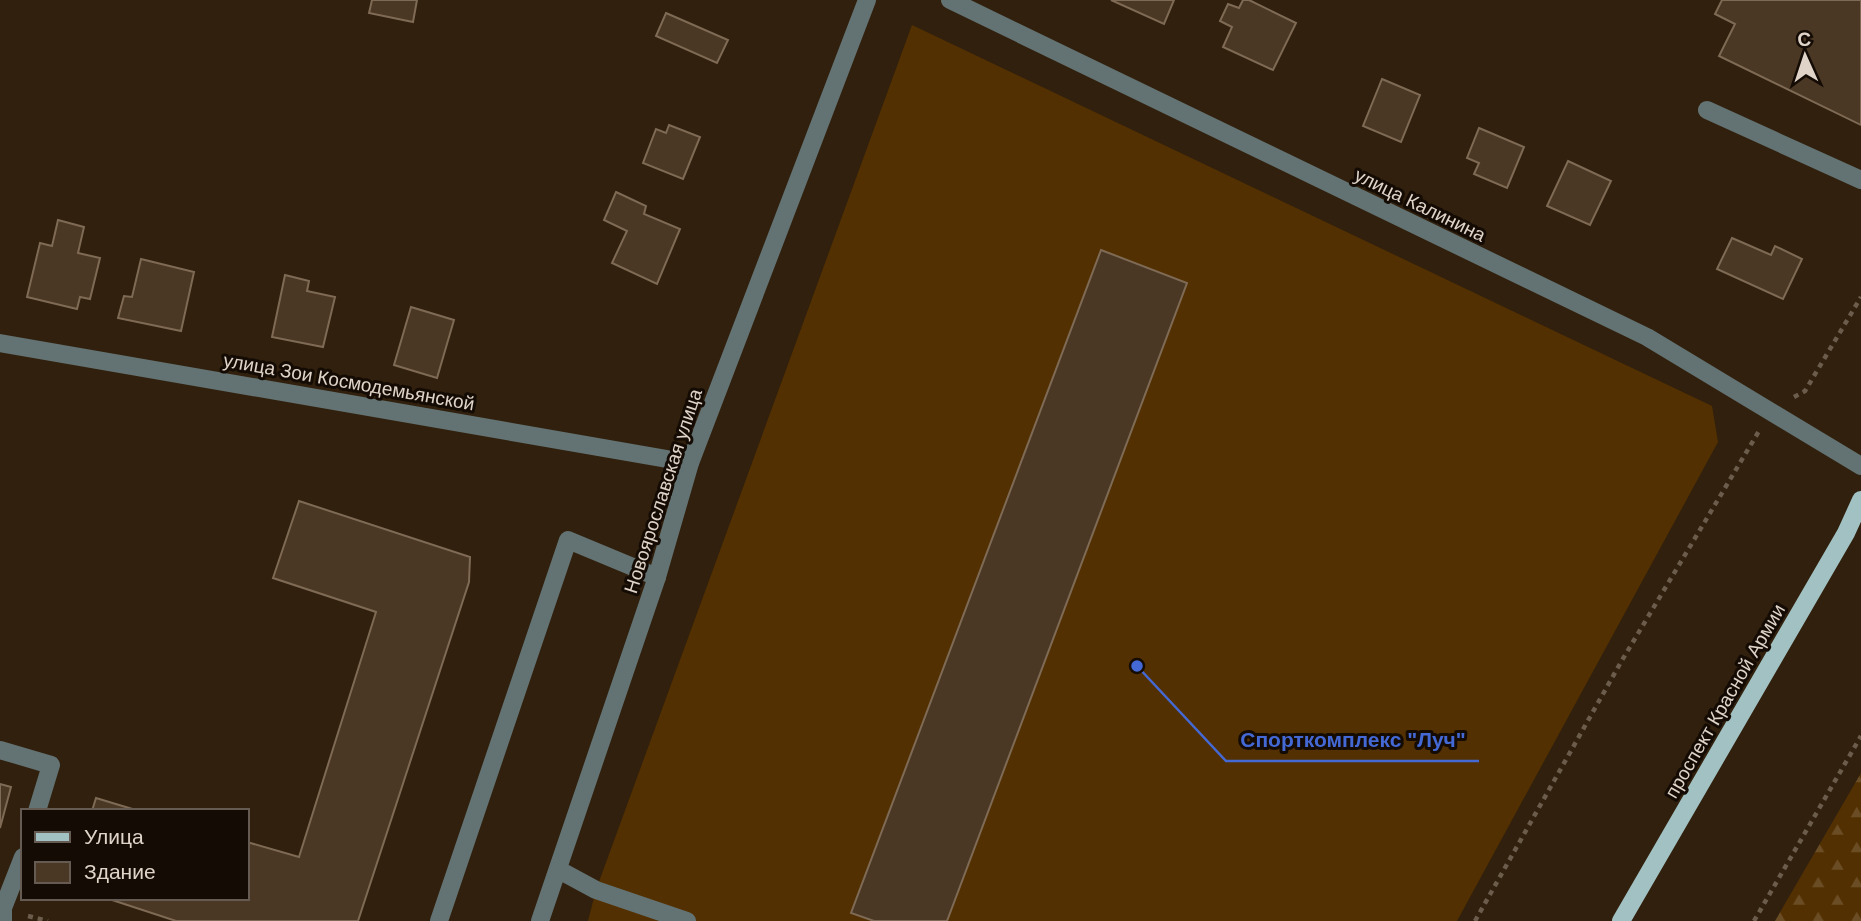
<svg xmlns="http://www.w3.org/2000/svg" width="1861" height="921" font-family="Arial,sans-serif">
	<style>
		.forest { fill: url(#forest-firs) }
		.garden { fill: #533001 }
		.building { fill: #4a3824; stroke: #7e6a55; stroke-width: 2 }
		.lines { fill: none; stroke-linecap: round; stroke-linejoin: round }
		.path { stroke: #6b5c4c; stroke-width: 4.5; stroke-dasharray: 5 5; stroke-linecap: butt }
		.minor { stroke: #637272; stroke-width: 18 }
		.major { stroke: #a2c1c2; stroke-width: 18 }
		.labels { text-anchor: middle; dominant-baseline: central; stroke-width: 6; stroke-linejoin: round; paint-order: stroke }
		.street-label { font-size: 19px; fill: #e0d4c9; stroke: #130b04 }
		.leader { fill: none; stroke: #4469d5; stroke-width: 2.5 }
		.callout-dot { fill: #4469d5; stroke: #130b04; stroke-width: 2.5 }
		.callout-label { font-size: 21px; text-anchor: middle; font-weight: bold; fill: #4469d5; stroke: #130b04; stroke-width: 6; stroke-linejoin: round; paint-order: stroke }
	</style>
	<defs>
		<pattern id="forest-firs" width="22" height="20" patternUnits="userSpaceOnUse" patternTransform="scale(1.75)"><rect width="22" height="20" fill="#533001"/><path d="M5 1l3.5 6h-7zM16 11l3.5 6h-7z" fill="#6b4d25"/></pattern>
	</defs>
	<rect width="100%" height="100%" fill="#30200d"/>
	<polygon class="forest" points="1861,773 1861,921 1775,921"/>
	<polygon class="garden" points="912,25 1712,406 1718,442 1457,921 588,921 596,890"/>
	<g class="building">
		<polygon points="372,0 417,0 413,22 369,13"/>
		<polygon points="1111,0 1174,0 1164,24"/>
		<polygon points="1243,0 1249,0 1296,23 1273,70 1223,47 1232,27 1220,21 1228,4 1239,8"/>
		<polygon points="1722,0 1861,0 1861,125 1719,56 1735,24 1715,14"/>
		<polygon points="666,13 728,40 717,63 656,36"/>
		<polygon points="1382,79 1420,95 1401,142 1363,126"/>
		<polygon points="669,125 700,137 683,179 643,163 656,129 666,133"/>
		<polygon points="1479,128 1524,147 1507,188 1474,174 1479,163 1467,158"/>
		<polygon points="1568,161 1611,181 1590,225 1547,206"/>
		<polygon points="616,192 646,206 644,214 680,229 657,284 612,263 627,231 604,220"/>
		<polygon points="58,220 84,227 78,253 100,258 90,299 80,297 77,309 27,297 40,243 52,246"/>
		<polygon points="1732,238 1771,255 1775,246 1802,259 1783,299 1717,269"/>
		<polygon points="1101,250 1187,283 947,921 874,921 851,913"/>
		<polygon points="141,259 194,272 181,331 118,318 124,296 132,297"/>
		<polygon points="285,275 309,281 307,291 335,297 323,347 272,337"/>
		<polygon points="411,307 454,320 437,378 394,365"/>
		<polygon points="299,501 470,557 469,582 358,921 176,921 106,898 247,898 247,842 299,857 376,612 273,578"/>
		<polygon points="0,784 11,787 0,828"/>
		<polygon points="96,798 139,811 92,811"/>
	</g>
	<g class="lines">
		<g class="path">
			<polyline points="1794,397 1805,391 1861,297"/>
			<polyline points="28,916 48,921"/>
			<polyline points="1475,921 1621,662 1759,431"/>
			<polyline points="1754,921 1861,736"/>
		</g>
		<g class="minor">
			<polyline points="950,0 1647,337 1861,466"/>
			<polyline points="1707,110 1861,180"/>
			<polyline points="0,343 690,463"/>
			<polyline points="0,750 51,765 37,811"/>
			<polyline points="559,870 596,890 687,921"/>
			<polyline points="3,921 3,908 23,857"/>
			<polyline points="439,921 568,540 657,577"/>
			<polyline points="540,921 657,577 690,463 867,0"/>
		</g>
		<polyline class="major" points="1621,921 1846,533 1861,500"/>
	</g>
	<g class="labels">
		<g class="street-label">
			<text transform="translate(1420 205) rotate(26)">улица Калинина</text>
			<text transform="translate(349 382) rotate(10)">улица Зои Космодемьянской</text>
			<text transform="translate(663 491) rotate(-72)">Новоярославская улица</text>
			<text transform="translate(1725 701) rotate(-60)">проспект Красной Армии</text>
		</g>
	</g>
	<path class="leader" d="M1137 666L1226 761H1479"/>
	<circle class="callout-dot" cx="1137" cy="666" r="7"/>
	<g class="callout-label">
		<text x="1353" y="747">Спорткомплекс "Луч"</text>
	</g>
	<rect x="21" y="809" width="228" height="91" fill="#130b04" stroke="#655b53" stroke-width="2"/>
	<rect x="35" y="832" width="35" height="10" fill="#a2c1c2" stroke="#655b53" stroke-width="2"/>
	<text x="84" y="844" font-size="21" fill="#e0d4c9">Улица</text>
	<rect x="35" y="862" width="35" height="21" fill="#4a3824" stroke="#655b53" stroke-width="2"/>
	<text x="84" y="879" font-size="21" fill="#e0d4c9">Здание</text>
	<g transform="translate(1805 56) rotate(357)" stroke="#130b04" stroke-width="5" paint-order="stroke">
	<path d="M0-5L12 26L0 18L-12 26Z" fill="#e0d4c9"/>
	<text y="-10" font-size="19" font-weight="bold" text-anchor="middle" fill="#e0d4c9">С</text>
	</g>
</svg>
